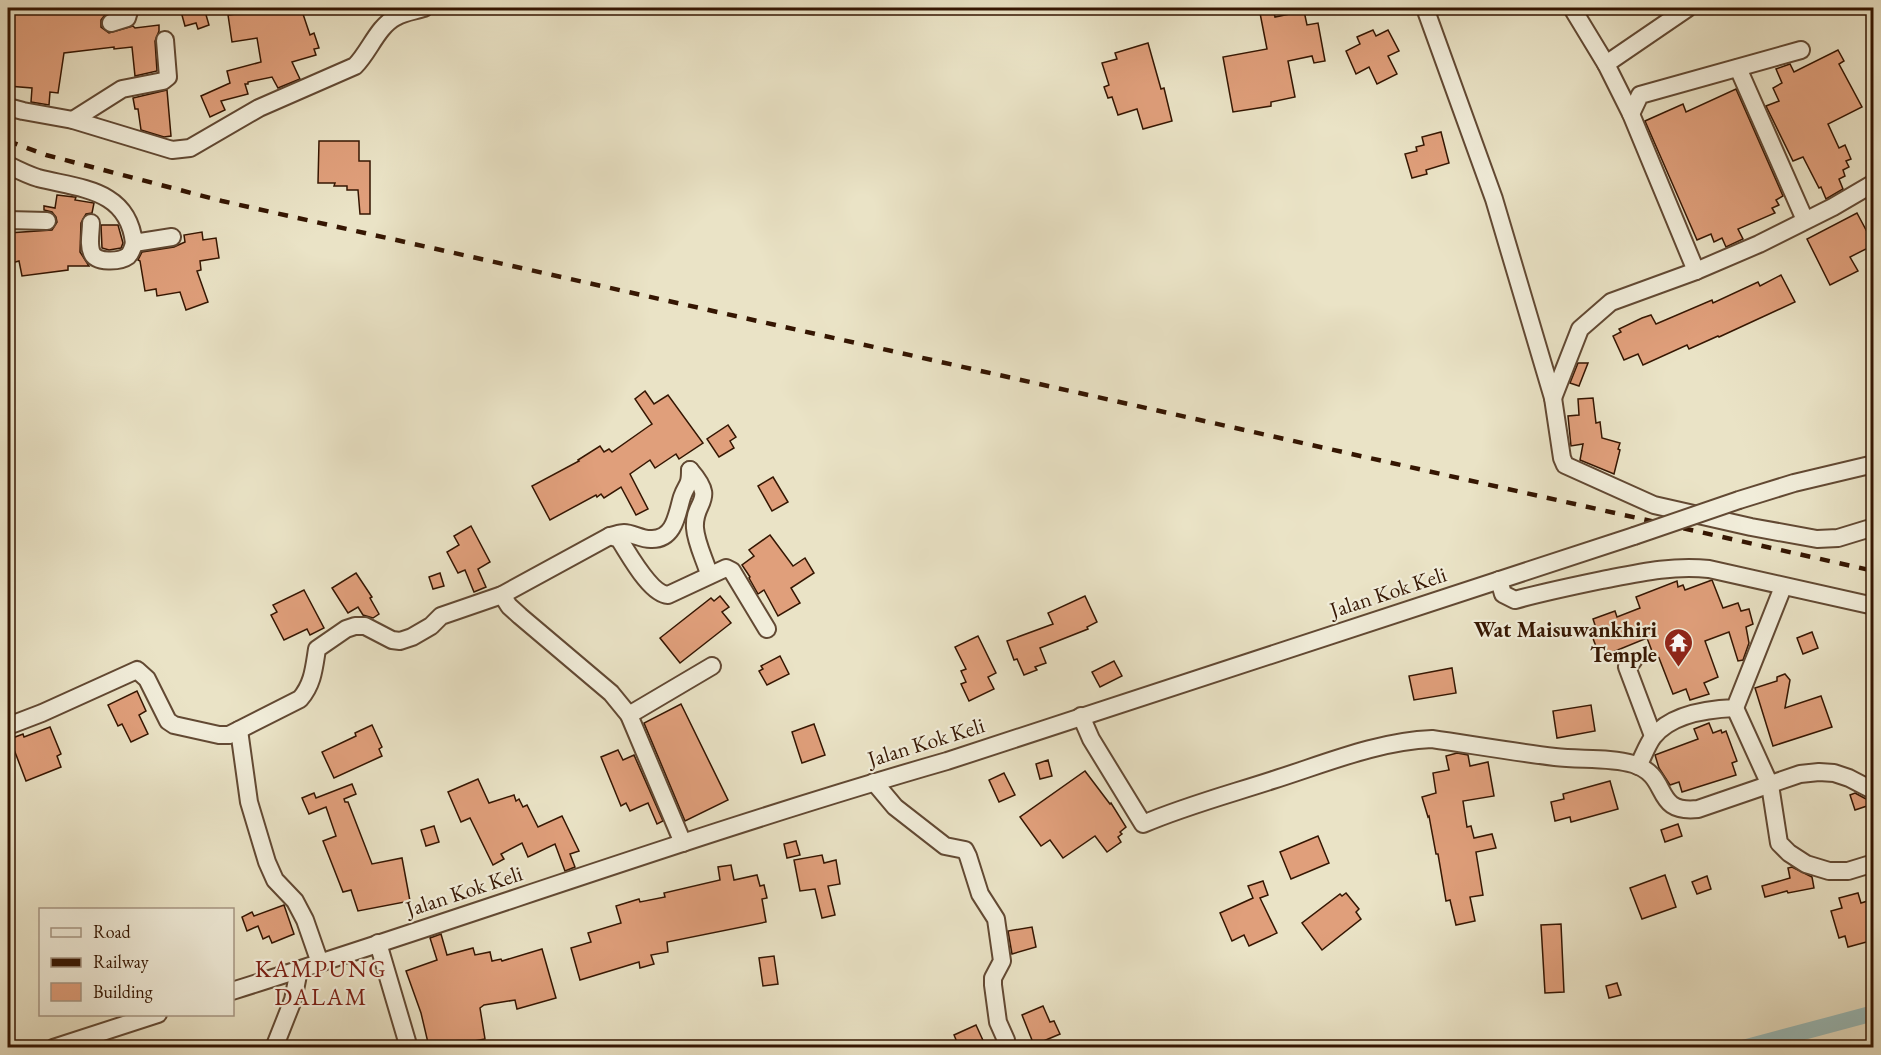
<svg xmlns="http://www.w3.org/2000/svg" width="1881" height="1055" font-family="'EB Garamond',serif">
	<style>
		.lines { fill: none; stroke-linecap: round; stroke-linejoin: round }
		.canal { stroke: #9abdbc; stroke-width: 16 }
		.building { fill: #e09f7b; stroke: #351602; stroke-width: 1.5 }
		.minor-casing { stroke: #624933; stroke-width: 20 }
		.minor { stroke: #f1edda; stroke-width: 16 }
		.rail { stroke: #351602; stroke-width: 4.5; stroke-dasharray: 10 10; stroke-linecap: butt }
		.minor-bridge-casing { stroke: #624933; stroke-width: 20; stroke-linecap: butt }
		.minor-bridge { stroke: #f1edda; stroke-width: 16 }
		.labels { text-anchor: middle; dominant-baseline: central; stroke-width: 4.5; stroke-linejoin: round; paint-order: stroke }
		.street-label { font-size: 22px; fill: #351602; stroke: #f1edda }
		.poi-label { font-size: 22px; font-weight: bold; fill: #351602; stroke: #f1edda; text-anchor: end }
		.neighbourhood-label { font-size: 24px; letter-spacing: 1.5px; fill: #7a1f14; stroke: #f1edda }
	</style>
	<rect width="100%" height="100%" fill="#eae3c6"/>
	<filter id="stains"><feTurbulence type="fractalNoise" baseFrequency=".00333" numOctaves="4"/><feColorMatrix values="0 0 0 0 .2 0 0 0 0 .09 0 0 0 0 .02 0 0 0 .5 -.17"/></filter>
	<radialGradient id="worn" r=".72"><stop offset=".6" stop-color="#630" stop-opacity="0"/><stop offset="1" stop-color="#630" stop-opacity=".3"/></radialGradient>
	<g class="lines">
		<polyline class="canal" points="1743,1048 1874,1013"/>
	</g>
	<g class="building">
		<polygon points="8,8 20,8 20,10 37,8 119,8 119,10 104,16 101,20 101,27 109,33 133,26 135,28 159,25 159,31 155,41 157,71 135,76 132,47 114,49 114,47 64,53 58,93 50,92 49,105 31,102 32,88 8,86"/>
		<polygon points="180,8 204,8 209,25 198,29 196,23 185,26"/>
		<polygon points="243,8 301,8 310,35 314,33 319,48 314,49 316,55 292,62 300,79 278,88 272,77 248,82 248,84 245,84 248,94 221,101 225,110 210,117 201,96 230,83 227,71 261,62 257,38 232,42 228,15 243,13"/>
		<polygon points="1259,8 1273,8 1275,17 1304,11 1307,25 1318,23 1325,61 1314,63 1312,56 1288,61 1295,97 1271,102 1271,106 1233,112 1223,57 1267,49"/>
		<polygon points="1373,30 1376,36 1388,30 1399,51 1388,56 1397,74 1377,84 1369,67 1356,74 1346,51 1360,44 1357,37"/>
		<polygon points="1148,43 1161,89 1164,88 1172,121 1143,129 1137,109 1118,115 1112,97 1108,98 1104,87 1109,85 1102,63 1117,59 1115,53"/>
		<polygon points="1838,50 1844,61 1839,64 1862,107 1828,124 1839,148 1845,145 1851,159 1846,161 1849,167 1843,170 1845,176 1839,179 1843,189 1826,199 1821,187 1819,188 1803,157 1793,161 1766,106 1779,101 1773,88 1782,83 1776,69 1790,64 1794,72"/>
		<polygon points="1736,89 1783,196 1776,200 1779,205 1772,208 1775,213 1738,229 1743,239 1726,247 1722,238 1714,242 1711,234 1697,240 1645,121 1683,104 1686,112"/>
		<polygon points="167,90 171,136 164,137 141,130 138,109 135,109 133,98"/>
		<polygon points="1441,132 1449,163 1426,170 1427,174 1412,178 1405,154 1417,151 1416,147 1424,145 1422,137"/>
		<polygon points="319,141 359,141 359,161 370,161 370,214 360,214 358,190 347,190 347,186 334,186 335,183 318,183"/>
		<polygon points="57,195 74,197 76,197 75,200 94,203 92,213 86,214 81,223 80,252 89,266 68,266 68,270 22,276 19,261 8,264 8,233 52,230 57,222 56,217 52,212 44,210 44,206 55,208"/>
		<polygon points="1857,213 1874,245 1850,257 1858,271 1830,285 1807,239"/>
		<polygon points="101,225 118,225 123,243 121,248 109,250 102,248"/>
		<polygon points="202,232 203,240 216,238 219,258 200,261 201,270 197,271 208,302 186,310 180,292 157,296 156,289 145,291 140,261 138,260 142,252 174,247 185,242 184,235"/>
		<polygon points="1781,275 1795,302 1719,337 1718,336 1689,349 1687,345 1643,365 1638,354 1624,360 1613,336 1621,332 1619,329 1642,318 1651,315 1656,324 1712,300 1713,303 1758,282 1760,286"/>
		<polygon points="1578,363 1588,363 1579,386 1570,383"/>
		<polygon points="645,391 654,404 668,395 703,443 679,459 676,454 655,468 650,460 630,474 648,509 636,515 621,487 604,498 601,494 597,497 596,495 550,520 532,486 579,461 578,460 600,446 604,452 609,449 612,452 649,426 652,424 635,399"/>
		<polygon points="1593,398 1596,423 1600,422 1602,438 1620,443 1618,449 1620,450 1614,474 1580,460 1583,444 1571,446 1568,416 1579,415 1578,399"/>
		<polygon points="728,425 736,437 730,441 734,448 719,457 707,439"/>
		<polygon points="773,477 788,502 772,511 758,486"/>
		<polygon points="471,526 490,562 478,569 486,587 474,592 465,570 458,573 447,552 459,545 454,536"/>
		<polygon points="770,535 793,566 805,558 814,573 791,588 800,603 778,616 764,590 758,594 749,578 750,577 742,565 754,556 749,550"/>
		<polygon points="356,573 372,597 370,598 379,614 373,618 363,615 358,607 348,613 332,588"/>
		<polygon points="440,573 444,586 433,589 429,577"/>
		<polygon points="1712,580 1723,608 1738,603 1741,611 1749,609 1753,624 1746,627 1749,643 1743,660 1738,661 1729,632 1705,641 1718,677 1704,683 1709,694 1690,700 1686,689 1673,694 1659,658 1655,659 1647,638 1608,654 1605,646 1597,649 1589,628 1595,625 1593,619 1615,611 1617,617 1640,608 1636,597 1677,581 1678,587 1683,585 1685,590"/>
		<polygon points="304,590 324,628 310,635 307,629 284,640 271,615 277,612 273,605"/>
		<polygon points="720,596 729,607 722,612 731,623 680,663 660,638 711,598 714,601"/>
		<polygon points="1085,596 1097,622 1087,627 1088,629 1040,648 1046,663 1035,667 1037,670 1024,675 1017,659 1014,660 1007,641 1053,624 1048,613"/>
		<polygon points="1812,632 1818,648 1803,654 1797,638"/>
		<polygon points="978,636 996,673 988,677 994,689 969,701 961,684 966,682 961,671 966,669 955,647"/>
		<polygon points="780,656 789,674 767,685 759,671 763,669 761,666"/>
		<polygon points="1114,661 1122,676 1100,687 1092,672"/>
		<polygon points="1452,668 1456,693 1414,700 1409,676"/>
		<polygon points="1785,674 1790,680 1785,708 1821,696 1832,727 1773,746 1755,688 1777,681 1777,677"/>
		<polygon points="137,691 146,711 139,715 148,734 131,742 122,724 118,726 108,705"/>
		<polygon points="681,704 728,800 685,821 644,723"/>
		<polygon points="1591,705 1595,731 1557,738 1553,711"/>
		<polygon points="1709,723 1713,733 1721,730 1722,733 1726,731 1737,761 1732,763 1736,775 1682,792 1679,782 1670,785 1659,768 1655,755 1698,739 1694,729"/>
		<polygon points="814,724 825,755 802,763 792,732"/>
		<polygon points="372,725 382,747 379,749 382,756 334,778 322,752 356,736 355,733"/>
		<polygon points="50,727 61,754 57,756 61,767 26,781 10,739 23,734 24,737"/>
		<polygon points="618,750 623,760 634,755 663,821 657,824 648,803 630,811 626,803 621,806 601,757"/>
		<polygon points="1457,753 1468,755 1470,766 1488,762 1494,796 1463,801 1467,827 1471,826 1474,838 1492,834 1496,848 1476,852 1483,895 1470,897 1475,921 1456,925 1450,900 1446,901 1438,854 1436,854 1429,816 1428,817 1422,797 1436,793 1433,773 1449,770 1446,756"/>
		<polygon points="1048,760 1052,776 1040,779 1036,764"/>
		<polygon points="1085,771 1110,804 1111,803 1126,827 1120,832 1122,834 1118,837 1121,842 1107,852 1095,836 1063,858 1050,840 1041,846 1020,817"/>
		<polygon points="1004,773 1015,795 999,802 989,780"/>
		<polygon points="478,779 489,803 514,795 516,801 519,799 523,807 527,805 538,827 562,816 579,851 570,854 575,867 565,871 555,844 528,857 522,843 501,854 504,859 493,865 470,818 461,822 448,792"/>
		<polygon points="1610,781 1618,809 1571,822 1570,817 1555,821 1551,802 1564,799 1563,794"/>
		<polygon points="352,784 356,794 344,799 345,802 348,802 372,864 402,858 410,901 358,911 351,890 343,892 323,841 336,836 326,807 309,814 302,798 314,793 316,798"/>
		<polygon points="1855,793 1868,800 1870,805 1855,810 1850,795"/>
		<polygon points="1678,824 1682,836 1665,842 1661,830"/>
		<polygon points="434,826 439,842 426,846 421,830"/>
		<polygon points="1318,836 1329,863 1291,879 1280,852"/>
		<polygon points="796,841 800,855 787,858 784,844"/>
		<polygon points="822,855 824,863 836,860 840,884 828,886 835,915 822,918 815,889 800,891 794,860"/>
		<polygon points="731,865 734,880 757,875 760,886 764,885 767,898 762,899 766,922 667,942 668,952 651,955 654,964 640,968 639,962 580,980 571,948 591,942 588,933 621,923 616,906 639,899 640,902 665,897 664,893 720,880 718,867"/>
		<polygon points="1792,867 1812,877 1814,888 1788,893 1787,891 1765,897 1762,886 1790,878 1788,868"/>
		<polygon points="1665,875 1676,907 1642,919 1630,888"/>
		<polygon points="1707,876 1711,889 1697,894 1692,882"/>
		<polygon points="1263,881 1268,895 1260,898 1277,933 1249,946 1244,935 1232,941 1220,913 1253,898 1248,886"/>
		<polygon points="1346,893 1359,909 1356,912 1361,919 1322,950 1302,923 1340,894 1342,896"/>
		<polygon points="1858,893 1861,903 1874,899 1874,940 1848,947 1845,936 1839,938 1831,911 1842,908 1839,898"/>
		<polygon points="284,905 294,934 272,943 269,936 263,939 258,926 247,931 242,917 252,912 254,916"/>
		<polygon points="1561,924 1564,992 1545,993 1541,925"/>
		<polygon points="1032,927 1036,947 1012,954 1008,931"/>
		<polygon points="441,934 447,955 473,948 475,955 490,952 492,961 501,959 502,961 542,949 556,998 517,1009 515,1000 484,1005 480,1008 485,1039 468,1042 469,1047 429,1047 421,1013 406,971 437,960 430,938"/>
		<polygon points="774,956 778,984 763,986 759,958"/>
		<polygon points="1617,983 1621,995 1609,998 1606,986"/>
		<polygon points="1043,1006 1050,1022 1054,1021 1060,1034 1034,1045 1022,1015"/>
		<polygon points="976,1025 986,1047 959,1047 954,1035"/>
	</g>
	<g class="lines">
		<defs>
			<g id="minor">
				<polyline points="1425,8 1494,199 1553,398 1562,458 1565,465 1654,505 1751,527 1817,539 1838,538 1874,527"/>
				<polyline points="1572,8 1606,64 1631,114 1696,271"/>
				<polyline points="111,23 127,18 130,8"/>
				<polyline points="1606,64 1688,8"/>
				<polyline points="1738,68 1805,220"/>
				<path d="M8 107 23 111 73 120 172 150 190 148 259 108 355 66C370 51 377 27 396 17 404 12 415 11 424 8"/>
				<polyline points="1631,114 1640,95 1801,50"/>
				<polyline points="73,120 122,89 163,81 168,77 165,40"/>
				<path d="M8 165C18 170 28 175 38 178 81 189 128 189 134 243L172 237"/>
				<polyline points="8,220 47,221"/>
				<path d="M91 223C91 232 88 245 92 253 96 263 120 262 128 256 131 253 133 247 134 243"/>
				<polyline points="1553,398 1580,329 1611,302 1696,271 1759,244 1833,207 1874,183"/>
				<path d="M690 470C718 502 693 500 695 528 696 543 705 560 709 574"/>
				<polyline points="1739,500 1794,483 1874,464"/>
				<path d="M610 536 619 539C629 554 650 594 668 595L726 568 732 571 767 629"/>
				<path d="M1499 580 1503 594 1515 600C1544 592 1573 586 1602 580 1638 573 1672 565 1709 569L1874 606"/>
				<polyline points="502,595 509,606 520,616 611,693 629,715 683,843"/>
				<polyline points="1633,661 1627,667 1653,736"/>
				<polyline points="1735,708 1770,785 1779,843 1789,853 1806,864 1829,871 1848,871 1874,863"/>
				<polyline points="629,715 712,666"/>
				<path d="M1081 716 1091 739 1143 824C1185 806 1230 794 1273 780 1324 764 1378 741 1432 739 1473 745 1514 752 1555 757 1579 760 1610 757 1633 764 1672 776 1651 814 1698 809L1800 774 1819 772 1834 773 1849 778 1874 791"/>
				<path d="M8 726 42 713 137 670 147 679 168 721 174 725 219 735H229L300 699C313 684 314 668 317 649L346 629 355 626H365L392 640 400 641 412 637 431 626 441 616 502 595 610 536C615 535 620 533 624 533 633 533 642 540 652 539 675 539 677 513 682 497 687 483 690 487 690 470"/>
				<polyline points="239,730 249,802 267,862 275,880 295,901 305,920 320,963"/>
				<path d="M1638 766C1643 757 1647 745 1653 737 1671 714 1709 709 1735 708L1783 587"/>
				<polyline points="874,782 895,807 945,846 965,850 968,856 980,894 996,919 1002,961 993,978 993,985 998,1022 1006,1040"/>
				<polyline points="378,943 409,1048"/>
				<path d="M232 991C471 916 707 830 947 761L1634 536"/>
				<polyline points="53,1048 158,1014"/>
				<polyline points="274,1048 293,1000 299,970"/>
			</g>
		</defs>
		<use href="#minor" class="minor-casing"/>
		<use href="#minor" class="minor"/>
		<polyline class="rail" points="8,141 46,155 222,201 1874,571"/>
		<defs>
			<polyline id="minor-bridge" points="1634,536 1739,500"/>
		</defs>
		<use href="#minor-bridge" class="minor-bridge-casing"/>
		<use href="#minor-bridge" class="minor-bridge"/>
	</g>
	<defs>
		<symbol id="temple-pin" viewBox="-11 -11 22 30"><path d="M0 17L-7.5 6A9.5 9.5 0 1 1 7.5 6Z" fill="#8f2418" stroke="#f1edda"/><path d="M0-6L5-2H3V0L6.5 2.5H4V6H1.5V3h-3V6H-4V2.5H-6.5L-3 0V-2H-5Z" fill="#fff"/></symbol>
	</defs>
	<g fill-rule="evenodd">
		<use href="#temple-pin" x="1662" y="626" width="33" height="45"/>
	</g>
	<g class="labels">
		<g class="street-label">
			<text transform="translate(1388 592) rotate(-18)">Jalan Kok Keli</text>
			<text transform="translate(926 742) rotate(-17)">Jalan Kok Keli</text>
			<text transform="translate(464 891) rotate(-18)">Jalan Kok Keli</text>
		</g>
		<g class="poi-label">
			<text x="1657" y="629">Wat Maisuwankhiri<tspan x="1657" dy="25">Temple</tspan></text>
		</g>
		<g class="neighbourhood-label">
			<text x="321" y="968">KAMPUNG<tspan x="321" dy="28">DALAM</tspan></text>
		</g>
	</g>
	<rect width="1881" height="1055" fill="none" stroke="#eae3c6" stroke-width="30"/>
	<rect x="9" y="9" width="1863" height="1037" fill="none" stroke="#351602" stroke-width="3"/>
	<rect x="15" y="15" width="1851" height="1025" fill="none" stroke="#351602" stroke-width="1.5"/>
	<rect x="39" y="908" width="195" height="108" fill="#f1edda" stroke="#a69784" stroke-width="1.5"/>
	<rect x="51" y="928" width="30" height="9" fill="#f1edda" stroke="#a69784" stroke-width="1.5"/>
	<text x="93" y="938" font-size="18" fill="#351602">Road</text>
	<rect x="51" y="958" width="30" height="9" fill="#351602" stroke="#a69784" stroke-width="1.5"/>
	<text x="93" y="968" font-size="18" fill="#351602">Railway</text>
	<rect x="51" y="983" width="30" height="18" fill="#e09f7b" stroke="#a69784" stroke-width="1.5"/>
	<text x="93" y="998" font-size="18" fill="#351602">Building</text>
	<rect width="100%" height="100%" filter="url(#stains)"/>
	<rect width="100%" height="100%" fill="url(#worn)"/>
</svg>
